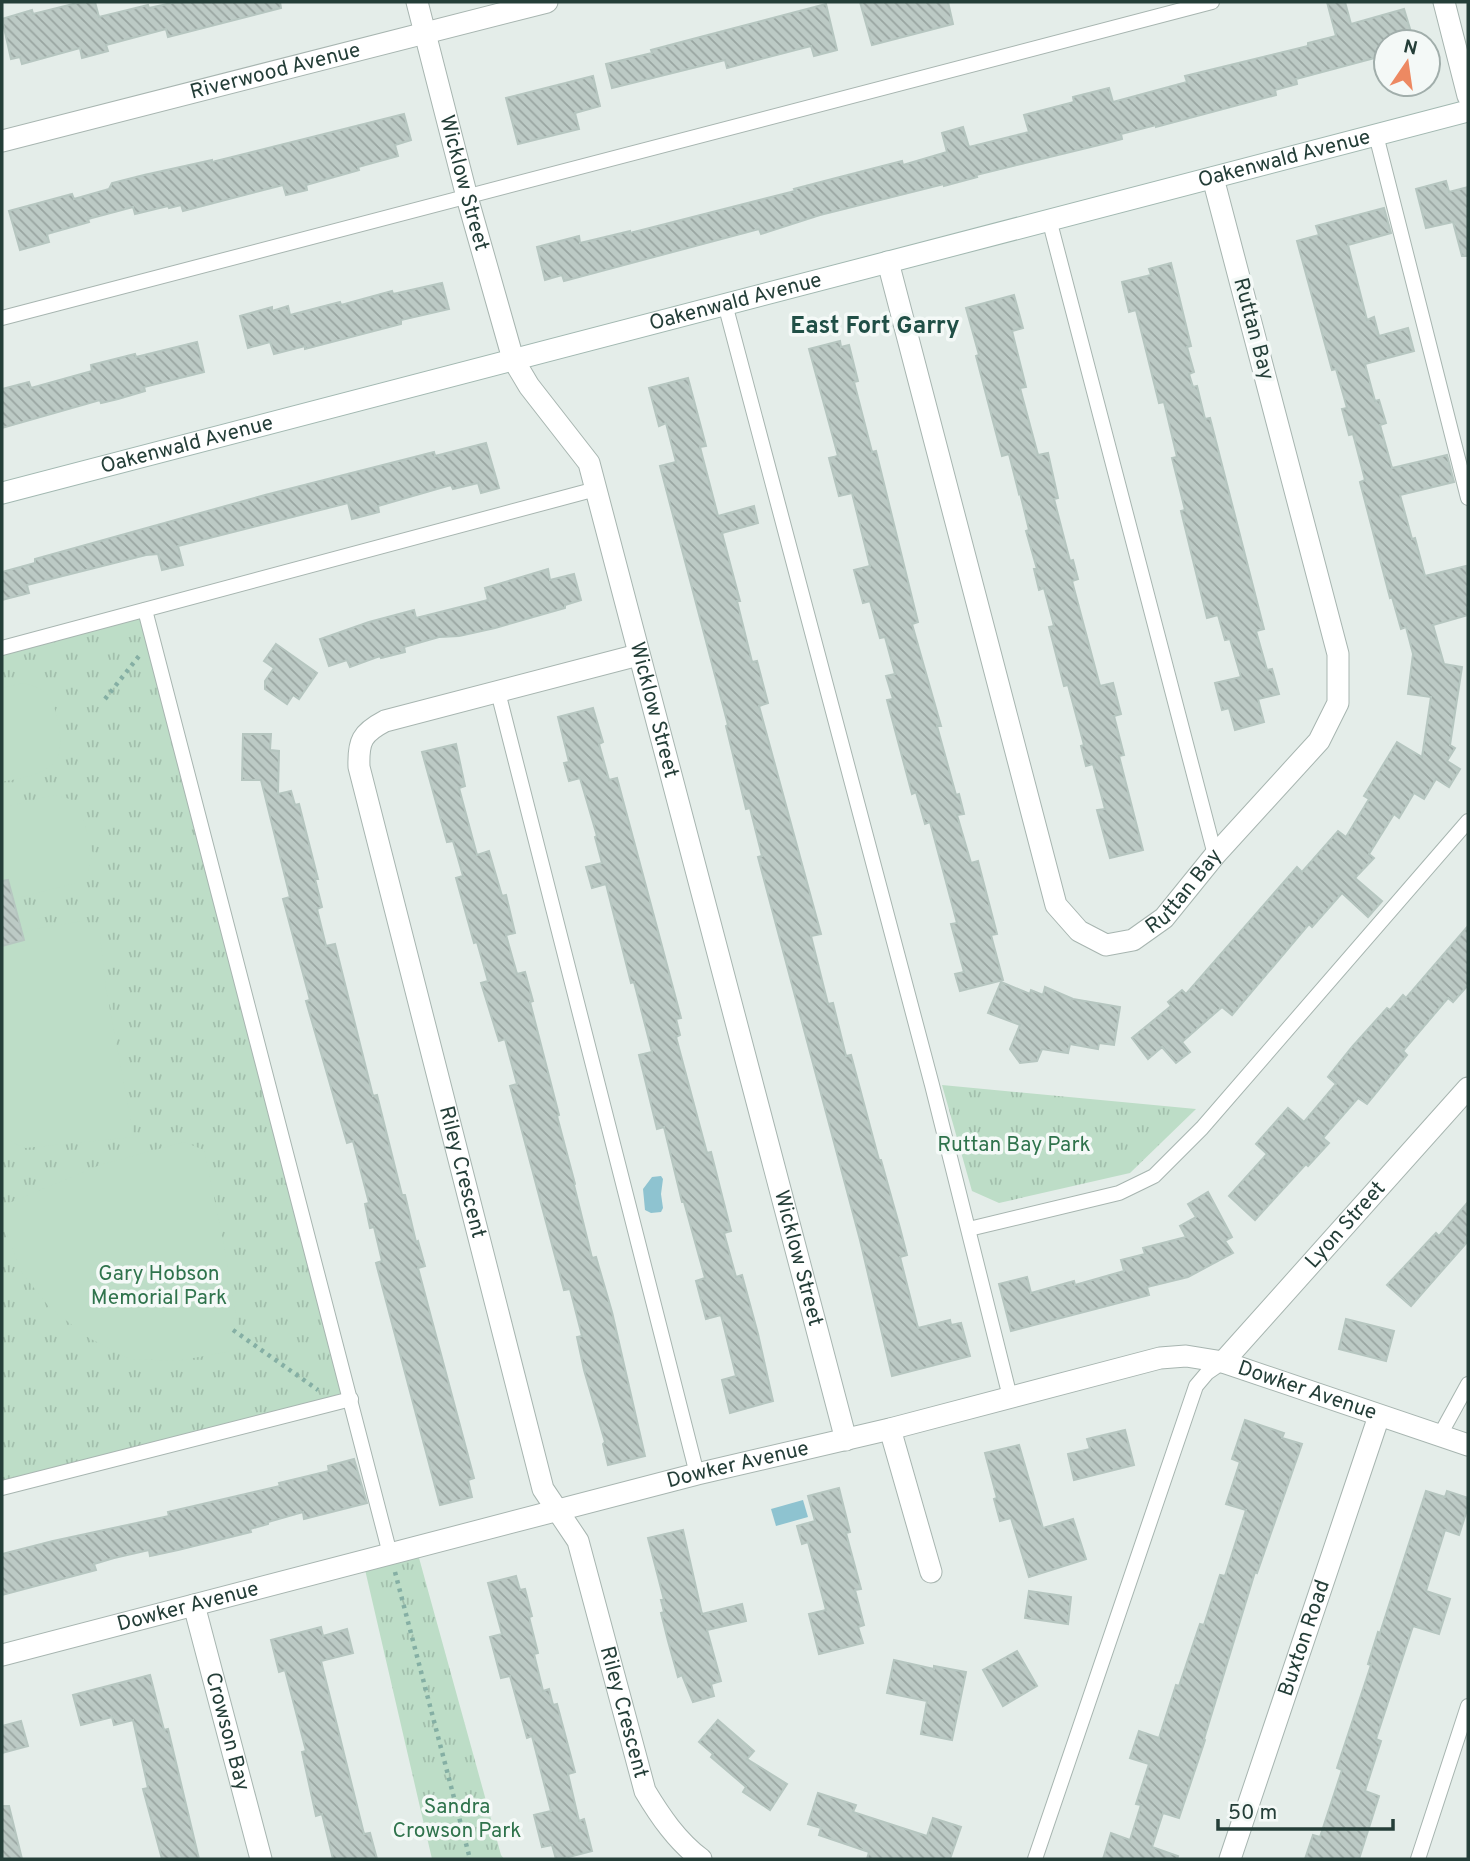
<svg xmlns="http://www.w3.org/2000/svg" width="1470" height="1861" font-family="Overpass,sans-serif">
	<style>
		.grass { fill: url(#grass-tufts) }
		.pitch { fill: #bdddc7 }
		.water { fill: #8ec3d0 }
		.building { fill: url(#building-back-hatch); stroke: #b6c6c0; stroke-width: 2 }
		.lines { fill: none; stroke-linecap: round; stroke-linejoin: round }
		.lane-casing { stroke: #a7b5b0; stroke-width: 16 }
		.street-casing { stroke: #a7b5b0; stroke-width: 23 }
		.secondary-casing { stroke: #a2b8b1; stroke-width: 23 }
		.path { stroke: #85afa4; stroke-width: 4.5; stroke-dasharray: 3.5 5; stroke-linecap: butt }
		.lane { stroke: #fff; stroke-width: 14 }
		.street { stroke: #fff; stroke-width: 21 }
		.secondary { stroke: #fff; stroke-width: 21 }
		.labels { text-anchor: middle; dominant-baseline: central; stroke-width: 7; stroke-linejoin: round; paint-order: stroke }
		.street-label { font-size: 21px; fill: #243e38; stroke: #f4f9f7 }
		.park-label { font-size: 21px; fill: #2f734c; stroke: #f4f9f7 }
		.quarter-label { font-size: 24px; font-weight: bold; fill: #204f46; stroke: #f4f9f7 }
	</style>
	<defs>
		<pattern id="grass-tufts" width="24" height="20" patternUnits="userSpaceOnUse" patternTransform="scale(1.75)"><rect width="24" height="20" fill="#bdddc7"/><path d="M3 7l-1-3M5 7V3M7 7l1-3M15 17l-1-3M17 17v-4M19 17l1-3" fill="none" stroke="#a2bfac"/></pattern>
		<pattern id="building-back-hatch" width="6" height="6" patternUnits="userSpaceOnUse" patternTransform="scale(1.75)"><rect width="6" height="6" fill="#bccac5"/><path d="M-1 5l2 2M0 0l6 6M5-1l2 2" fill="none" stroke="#99a5a1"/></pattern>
	</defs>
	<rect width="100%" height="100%" fill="#e4ede9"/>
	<g class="grass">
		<polygon points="145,610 351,1399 2,1488 2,648"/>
		<polygon points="942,1085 1196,1109 1130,1173 999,1203 972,1191"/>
		<polygon points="416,1547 501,1855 504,1859 432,1859 363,1561"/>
	</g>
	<g class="pitch">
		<path d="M23 683C34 686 44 688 50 698 58 711 65 748 56 760 44 776 20 778 2 782V688Z"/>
		<polygon points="53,795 70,799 81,811 93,854 88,871 76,883 2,902 2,808"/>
		<polygon points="83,921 100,936 106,989 134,1137 25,1148 2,1137 2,942 34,929"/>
		<polygon points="184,1142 204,1150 223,1240 242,1349 177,1361 130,1359 89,1338 50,1308 22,1273 2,1222 2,1206 100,1165"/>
	</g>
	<g class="water">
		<polygon points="661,1176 663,1179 661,1194 663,1208 661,1212 651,1213 645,1210 643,1189 652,1177"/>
		<polygon points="803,1500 808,1517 776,1526 771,1509"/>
	</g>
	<g class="building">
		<polygon points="81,2 95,2 99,17 148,5 149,8 176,2 280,2 281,8 168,37 166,29 106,45 108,51 82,58 80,48 22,64 20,57 11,59 2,19 32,10 33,14"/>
		<polygon points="860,2 948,2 953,24 872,45"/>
		<polygon points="1327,2 1345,2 1351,24 1404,9 1414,42 1386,42 1386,55 1296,79 1297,84 1275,90 1276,95 1156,127 1156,125 1121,134 1122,139 1099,145 976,175 977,177 944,186 944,184 820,215 761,234 759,229 564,281 562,275 545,280 537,247 579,236 580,243 630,231 630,233 795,191 794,189 836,178 902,161 903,165 947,152 942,133 963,127 969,147 1029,132 1024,115 1074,102 1073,97 1109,88 1113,102 1187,82 1185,76 1308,46 1308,43 1336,36"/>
		<polygon points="826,4 837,50 814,56 811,46 727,68 725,60 612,88 606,64 652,53 651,50 704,36"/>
		<polygon points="593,76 600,106 575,113 579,129 518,144 506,98"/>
		<polygon points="404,114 411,140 395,145 398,156 358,167 359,170 306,185 307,190 286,195 283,185 183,211 181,205 169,208 168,206 135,214 133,207 88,219 89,222 47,234 49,242 20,250 9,211 72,194 74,199 109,189 112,183 144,175 212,160 212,162"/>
		<polygon points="1446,181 1449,192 1468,187 1468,256 1462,256 1453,222 1426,228 1416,189"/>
		<polygon points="1384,208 1391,233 1348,245 1367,320 1374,317 1379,336 1408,328 1414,351 1365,364 1375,401 1379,400 1386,423 1380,425 1392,468 1447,455 1454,482 1400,495 1412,539 1415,538 1425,576 1466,566 1468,576 1468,615 1433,625 1444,664 1462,667 1450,745 1455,748 1447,761 1460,769 1449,787 1436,779 1424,799 1414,793 1399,818 1394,814 1369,854 1374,858 1355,878 1382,901 1368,917 1342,893 1312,927 1309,924 1232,1015 1222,1007 1182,1042 1190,1052 1176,1063 1162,1047 1148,1059 1132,1038 1171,1006 1168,1002 1182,990 1186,994 1297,867 1302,872 1338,831 1346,837 1369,799 1364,796 1397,742 1422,757 1431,697 1408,694 1413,654 1406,627 1401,629 1392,597 1390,598 1360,482 1365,480 1353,434 1349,435 1342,409 1347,408 1336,369 1332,370 1297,241 1319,235 1316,226"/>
		<polygon points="1171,263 1191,346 1187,347 1194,372 1189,374 1193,387 1197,386 1205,419 1210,418 1264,629 1256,631 1267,670 1272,669 1279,694 1258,699 1264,722 1235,730 1229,708 1222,710 1215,683 1241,677 1230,639 1225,640 1218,615 1207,618 1181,511 1185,510 1172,458 1177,457 1164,402 1159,403 1136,310 1129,312 1122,282 1151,275 1149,269"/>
		<polygon points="442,283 449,309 401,320 401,324 305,349 305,346 274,354 270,342 248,348 240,316 272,307 272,311 288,306 290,315 340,302 341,305 392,291 393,294"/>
		<polygon points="1014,295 1023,328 1012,331 1026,387 1020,388 1038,455 1048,453 1058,498 1054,499 1070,561 1073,560 1078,579 1072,581 1100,686 1113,683 1121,714 1114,716 1124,755 1119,756 1143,850 1110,858 1097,810 1105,809 1093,764 1086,766 1081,746 1084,745 1068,685 1064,686 1049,627 1054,626 1044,588 1039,590 1034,569 1037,569 1026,531 1029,530 1020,493 1019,494 1009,454 1002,456 976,356 979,355 966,308"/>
		<polygon points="840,341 841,347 849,345 858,381 854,382 872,452 876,451 918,622 912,624 941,726 937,726 956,795 959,794 964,814 957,815 971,863 978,861 997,934 991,935 1003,980 960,991 955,974 964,972 951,924 957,923 930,822 925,824 916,792 912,794 887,700 893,699 886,676 895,674 885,637 880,638 870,601 863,603 854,570 870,566 852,493 839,496 829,458 838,456 809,349"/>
		<polygon points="197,342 204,372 144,387 145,391 118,399 101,403 100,400 2,428 2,389 29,382 31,388 92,371 91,365 135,354 136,357"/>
		<polygon points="688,378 706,446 700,447 718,516 754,506 758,523 722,533 740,601 737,601 752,662 757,661 768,703 759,706 821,934 811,936 828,1004 833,1003 846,1056 851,1055 879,1160 881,1160 900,1228 907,1255 900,1257 918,1328 950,1320 951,1325 961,1323 970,1356 892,1376 860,1240 758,857 762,856 750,808 746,809 726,726 728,725 660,466 676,462 666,423 659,426 649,388"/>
		<polygon points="486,443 499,488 481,493 478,483 453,489 451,485 378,506 379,512 352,519 348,503 178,546 183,565 162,570 158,554 146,555 27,585 29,593 2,600 2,572 35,563 35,559 265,495 434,452 435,456"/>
		<polygon points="548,569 550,580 574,574 581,600 565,605 565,608 495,628 459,636 439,637 404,647 405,652 381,658 380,656 350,667 347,660 329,666 320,639 369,622 414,610 416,618 488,600 485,588"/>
		<polygon points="276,644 317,673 299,699 293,695 287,704 265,689 265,681 274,668 264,661"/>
		<polygon points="593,708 603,742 599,744 609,780 617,778 658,931 681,1018 676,1019 680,1035 676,1037 707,1153 711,1152 731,1231 724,1233 736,1277 742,1275 758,1334 773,1401 730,1413 722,1380 736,1376 721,1315 706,1319 696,1281 705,1278 684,1202 682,1202 664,1127 657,1129 639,1055 652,1052 634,982 631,983 606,884 592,888 586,867 602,863 595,837 597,836 580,778 569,781 564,763 569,762 558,717"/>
		<polygon points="243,734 271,734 270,750 279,751 278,794 291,791 295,805 299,804 318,879 315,879 322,907 317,909 326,946 335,944 373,1096 377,1095 402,1195 405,1195 416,1242 418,1241 425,1266 418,1268 474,1478 468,1480 472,1497 440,1505 376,1263 382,1261 374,1227 370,1228 365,1204 369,1203 353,1141 347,1143 306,1001 310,1000 283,899 290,897 261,780 242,780"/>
		<polygon points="456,744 465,786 459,788 477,855 489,851 502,896 506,895 515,933 506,935 517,974 525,972 533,1001 530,1002 559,1115 557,1116 575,1184 574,1185 592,1258 596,1257 612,1312 645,1456 608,1465 603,1444 605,1442 584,1370 577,1337 582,1336 570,1289 564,1290 510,1086 517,1084 505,1039 499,1041 481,983 488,981 477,942 474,943 456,878 463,876 453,841 447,842 422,752"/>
		<polygon points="8,880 24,940 2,946 2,881"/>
		<polygon points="1468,926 1468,985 1453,1002 1448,998 1403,1051 1407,1055 1367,1104 1358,1098 1323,1138 1329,1143 1308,1166 1306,1164 1255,1220 1229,1196 1267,1154 1256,1144 1288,1108 1304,1122 1336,1084 1328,1077 1352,1047 1387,1008 1390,1010 1403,995 1406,998"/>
		<polygon points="1001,982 1030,994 1031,990 1043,995 1045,987 1073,999 1120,1007 1114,1045 1099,1043 1098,1049 1070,1044 1068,1053 1042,1049 1037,1061 1020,1063 1010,1049 1020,1025 988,1013"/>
		<polygon points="1208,1192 1232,1237 1225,1241 1233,1253 1188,1277 1147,1287 1149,1295 1011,1331 999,1284 1027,1277 1031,1293 1074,1281 1075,1285 1124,1271 1121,1260 1145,1254 1143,1248 1186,1237 1180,1226 1196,1217 1188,1204"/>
		<polygon points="1468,1202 1468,1241 1411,1306 1387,1285 1436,1233 1439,1236"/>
		<polygon points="1346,1319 1394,1331 1386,1361 1339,1349"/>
		<polygon points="1245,1420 1284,1433 1282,1438 1302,1444 1257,1573 1255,1572 1204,1739 1205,1740 1179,1818 1163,1813 1152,1847 1178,1856 1177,1859 1103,1859 1111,1833 1130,1840 1141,1805 1136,1804 1149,1764 1130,1758 1139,1731 1159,1738 1176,1685 1179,1686 1200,1624 1204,1625 1220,1575 1225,1576 1246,1510 1226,1504 1240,1462 1232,1459"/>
		<polygon points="1125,1430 1134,1465 1074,1480 1068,1454 1090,1449 1087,1439"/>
		<polygon points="1019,1445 1043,1528 1073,1519 1086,1559 1029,1577 1011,1518 1000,1521 994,1499 997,1498 985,1453"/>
		<polygon points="354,1459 367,1503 304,1519 303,1512 268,1522 268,1524 250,1529 251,1532 178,1550 150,1556 149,1550 114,1558 94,1564 96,1570 2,1595 2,1554 53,1541 169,1516 168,1512 280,1486 279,1483 329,1471 328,1466"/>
		<polygon points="839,1488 850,1532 846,1533 861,1589 855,1590 864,1625 858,1627 863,1643 819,1654 809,1614 826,1610 808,1542 802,1544 797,1526 815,1521 808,1496"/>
		<polygon points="1426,1491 1445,1497 1447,1491 1468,1498 1468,1507 1459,1535 1445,1530 1426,1591 1450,1599 1439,1634 1413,1626 1376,1739 1381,1741 1365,1791 1379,1796 1359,1859 1305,1859 1313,1835 1320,1837 1342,1770 1337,1768 1371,1665 1368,1664 1378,1632 1380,1633"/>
		<polygon points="683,1530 702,1614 742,1604 746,1621 707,1630 721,1681 711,1684 714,1696 693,1702 682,1675 678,1677 668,1641 661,1613 664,1612 661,1600 664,1600 648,1538"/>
		<polygon points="516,1576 520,1590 525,1589 532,1616 529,1617 538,1653 534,1654 543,1691 549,1689 553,1705 557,1704 575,1772 568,1774 579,1821 584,1819 592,1851 561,1859 556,1859 552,1845 542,1847 534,1815 551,1811 532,1736 527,1738 510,1676 501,1678 490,1637 502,1634 488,1583"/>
		<polygon points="1029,1591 1071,1597 1068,1624 1025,1618"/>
		<polygon points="321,1627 323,1636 347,1629 353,1653 321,1661 364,1834 370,1833 377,1859 333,1859 322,1814 316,1816 302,1752 306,1751 285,1670 279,1672 271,1640"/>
		<polygon points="1017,1651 1037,1686 1003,1706 983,1670"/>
		<polygon points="894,1660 934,1669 934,1666 966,1672 952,1740 921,1734 927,1701 887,1693"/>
		<polygon points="150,1675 164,1730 168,1729 199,1859 162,1859 143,1789 148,1788 133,1720 114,1725 112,1717 81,1725 73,1695"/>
		<polygon points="718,1720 754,1751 747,1759 787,1784 770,1810 743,1792 746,1787 711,1757 713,1754 699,1742"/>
		<polygon points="21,1721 28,1746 2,1753 2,1726"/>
		<polygon points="818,1793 856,1805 853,1812 927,1836 933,1818 961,1827 950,1859 867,1859 869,1852 819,1835 821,1828 808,1824"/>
		<polygon points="2,1806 9,1806 22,1859 2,1859"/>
	</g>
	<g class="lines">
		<defs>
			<g id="lane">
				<polyline points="1376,135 1468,498"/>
				<polyline points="1049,219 1215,855"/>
				<polyline points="725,304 932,1085 1010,1397"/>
				<polyline points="2,318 1212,2"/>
				<polyline points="145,610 390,1554"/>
				<polyline points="2,648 596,489"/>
				<polyline points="498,692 697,1474"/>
				<polyline points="969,1229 1119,1193 1154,1176 1202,1128 1468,821"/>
				<polyline points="1440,1435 1468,1384"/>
				<polyline points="2,1488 351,1399"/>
				<polyline points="1035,1859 1196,1386 1207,1373 1223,1362"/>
				<polyline points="1418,1859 1468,1706"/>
			</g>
			<g id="street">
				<path id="s1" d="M417 2 467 197 513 359 529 386 589 463 846 1440"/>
				<polyline points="1444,2 1468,96"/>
				<path id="s2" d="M2 141 547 2"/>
				<path id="s3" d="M888 262 1056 905 1079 931 1106 945 1133 940 1164 918 1215 855 1319 741 1338 703V654L1213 178"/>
				<path id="s4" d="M638 655 385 721C362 733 358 741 359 767L543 1489 578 1541 645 1791C660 1816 677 1841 701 1859"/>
				<path id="s5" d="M1223 1362 1468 1088"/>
				<polyline points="890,1429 931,1572"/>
				<path id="s6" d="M194 1605 261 1859"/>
				<path id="s7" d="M2 1655 697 1474 890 1429 1160 1358 1186 1356 1223 1362 1468 1445"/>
				<path id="s8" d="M1230 1859 1379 1416"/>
			</g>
			<g id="secondary">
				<path id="s9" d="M2 493 1468 111"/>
			</g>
		</defs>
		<use href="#lane" class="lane-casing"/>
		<use href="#street" class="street-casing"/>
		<use href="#secondary" class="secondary-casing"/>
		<g class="path">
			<polyline points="105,699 139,656"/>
			<polyline points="233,1330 318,1390"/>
			<polyline points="395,1572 470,1859"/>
		</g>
		<use href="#lane" class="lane"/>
		<use href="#street" class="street"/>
		<use href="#secondary" class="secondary"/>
	</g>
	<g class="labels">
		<g class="street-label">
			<text stroke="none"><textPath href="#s2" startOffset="282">Riverwood Avenue</textPath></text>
			<text stroke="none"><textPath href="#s9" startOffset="1325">Oakenwald Avenue</textPath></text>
			<text stroke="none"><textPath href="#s1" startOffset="187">Wicklow Street</textPath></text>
			<text stroke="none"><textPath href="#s9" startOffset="758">Oakenwald Avenue</textPath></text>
			<text transform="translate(1253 329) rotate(75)">Ruttan Bay</text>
			<text stroke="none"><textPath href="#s9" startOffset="191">Oakenwald Avenue</textPath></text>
			<text stroke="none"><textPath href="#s1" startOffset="754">Wicklow Street</textPath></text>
			<text stroke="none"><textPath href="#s3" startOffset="828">Ruttan Bay</textPath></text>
			<text stroke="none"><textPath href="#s4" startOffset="737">Riley Crescent</textPath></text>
			<text stroke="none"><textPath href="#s5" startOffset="184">Lyon Street</textPath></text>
			<text stroke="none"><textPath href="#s1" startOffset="1321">Wicklow Street</textPath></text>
			<text stroke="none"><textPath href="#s7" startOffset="1348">Dowker Avenue</textPath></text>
			<text stroke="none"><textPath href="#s7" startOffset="760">Dowker Avenue</textPath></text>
			<text stroke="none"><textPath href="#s7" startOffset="192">Dowker Avenue</textPath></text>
			<text stroke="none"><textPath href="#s8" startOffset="233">Buxton Road</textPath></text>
			<text stroke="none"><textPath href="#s4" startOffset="1304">Riley Crescent</textPath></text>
			<text stroke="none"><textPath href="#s6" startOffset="131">Crowson Bay</textPath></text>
		</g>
		<g class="park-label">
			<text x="1014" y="1145">Ruttan Bay Park</text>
			<text x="159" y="1274">Gary Hobson<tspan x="159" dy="24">Memorial Park</tspan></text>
			<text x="457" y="1807">Sandra<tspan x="457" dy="24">Crowson Park</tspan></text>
		</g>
		<g class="quarter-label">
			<text x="875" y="327">East Fort Garry</text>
		</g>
	</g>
	<rect width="1470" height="1861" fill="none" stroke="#243e38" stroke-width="7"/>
	<g transform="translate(1407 63) rotate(13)"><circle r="33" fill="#f4f9f7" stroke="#a1aeab" stroke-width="2"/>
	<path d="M0-5L12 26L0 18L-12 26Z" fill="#ed8962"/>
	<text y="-10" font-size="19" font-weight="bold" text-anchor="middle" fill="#243e38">N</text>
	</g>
	<path d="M1218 1819v10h175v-10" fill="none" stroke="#243e38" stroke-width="3.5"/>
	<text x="1228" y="1819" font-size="21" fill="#243e38" stroke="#f4f9f7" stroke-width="5" paint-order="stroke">50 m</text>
</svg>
